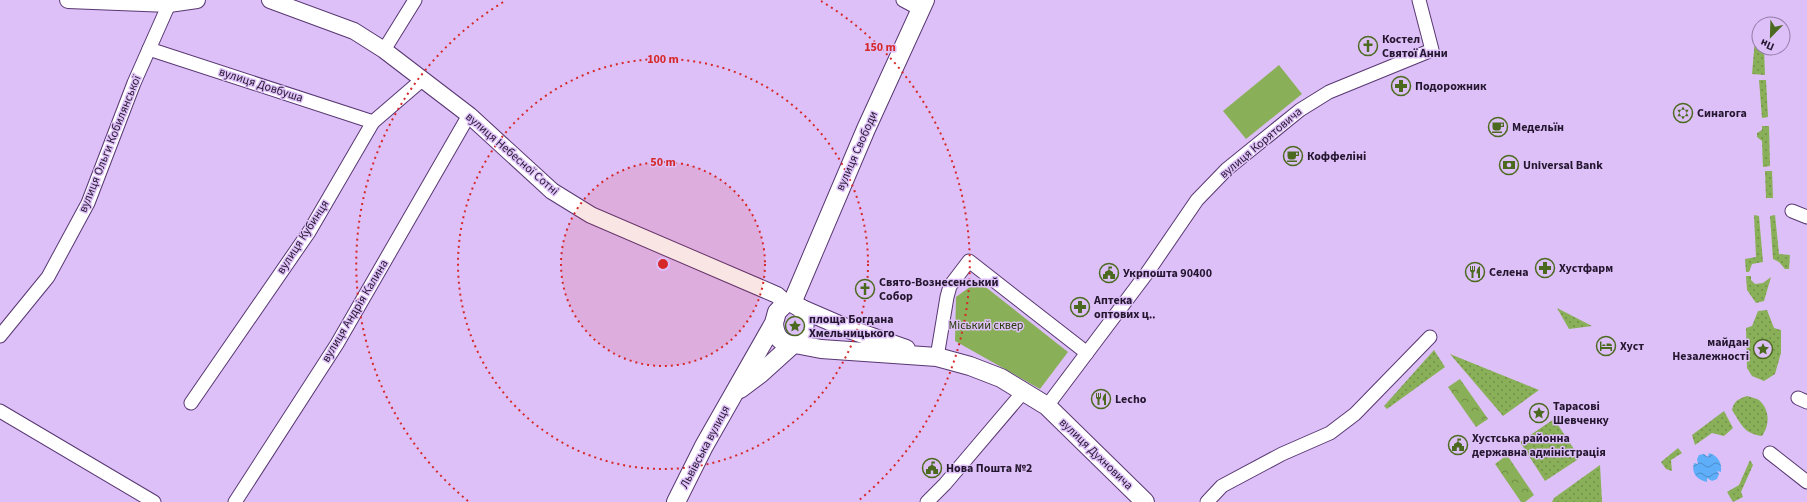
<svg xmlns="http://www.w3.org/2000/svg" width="1807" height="502" font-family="'Source Sans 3',sans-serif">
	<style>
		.grass { fill: url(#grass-dots) }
		.forest { fill: url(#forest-crowns) }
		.park { fill: #89b058 }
		.water { fill: url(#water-waves) }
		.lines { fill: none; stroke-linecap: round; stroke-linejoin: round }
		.minor-casing { stroke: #583772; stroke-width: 15 }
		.tertiary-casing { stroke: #583772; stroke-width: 18 }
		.secondary-casing { stroke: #583772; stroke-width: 20 }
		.minor { stroke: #fff; stroke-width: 13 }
		.tertiary { stroke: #fff; stroke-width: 16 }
		.secondary { stroke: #fff; stroke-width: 18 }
		.ring { fill: none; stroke: #d62828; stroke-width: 2; stroke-dasharray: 2 4 }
		.labels { text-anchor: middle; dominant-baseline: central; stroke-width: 3; stroke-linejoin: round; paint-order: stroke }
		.poi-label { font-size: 12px; font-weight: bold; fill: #24162f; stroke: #dec0f8; text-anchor: start }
		.street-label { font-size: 12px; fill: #24162f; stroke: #dec0f8 }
		.park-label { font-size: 12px; fill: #283c07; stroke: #dec0f8 }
		.centre { fill: #d62828; stroke: #dec0f8; stroke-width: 2 }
		.ring-label { font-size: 12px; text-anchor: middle; font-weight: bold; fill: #d62828; stroke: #dec0f8; stroke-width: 3; stroke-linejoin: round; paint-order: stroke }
	</style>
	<defs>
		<pattern id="grass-dots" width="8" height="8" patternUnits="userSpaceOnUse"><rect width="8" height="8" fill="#89b058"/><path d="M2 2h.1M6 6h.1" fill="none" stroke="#708e49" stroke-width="1.8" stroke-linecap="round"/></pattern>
		<pattern id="forest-crowns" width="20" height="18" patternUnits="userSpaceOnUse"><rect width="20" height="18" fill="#89b058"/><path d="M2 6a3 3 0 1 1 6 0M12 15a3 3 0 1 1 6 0" fill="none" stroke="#708e49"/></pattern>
		<pattern id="water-waves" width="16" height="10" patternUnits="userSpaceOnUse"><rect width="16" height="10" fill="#5eaef9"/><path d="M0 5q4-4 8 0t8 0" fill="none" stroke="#4d8dca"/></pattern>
	</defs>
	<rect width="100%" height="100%" fill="#dec0f8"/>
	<g class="grass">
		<polygon points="1759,36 1759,48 1764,48 1765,75 1752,74 1755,39"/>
		<polygon points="1759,80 1766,80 1768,117 1762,118"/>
		<polygon points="1762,126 1769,126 1770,166 1763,167 1762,141 1757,137 1757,133 1762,130"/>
		<polygon points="1765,171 1772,171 1773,198 1766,198"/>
		<polygon points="1754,215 1759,216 1763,262 1752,264 1749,272 1746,272 1745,259 1756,257"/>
		<polygon points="1775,215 1779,254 1790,255 1789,269 1785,269 1779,262 1773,259 1770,216"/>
		<polygon points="1746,276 1751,276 1751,280 1755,284 1763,283 1771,277 1764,301 1756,303 1747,290"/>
		<polygon points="1557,308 1592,326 1569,329"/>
		<polygon points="1767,310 1774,328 1781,330 1781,353 1775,374 1764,381 1752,376 1747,368 1746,328 1752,326 1758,311"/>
		<polygon points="1434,350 1445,367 1387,409 1384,406"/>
		<polygon points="1450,354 1539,390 1503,416"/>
		<path d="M1747 396C1750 397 1756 398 1759 400 1770 410 1770 425 1762 436 1743 433 1742 425 1732 410 1734 401 1738 399 1747 396Z"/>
		<polygon points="1724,411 1733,428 1724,436 1712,433 1695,445 1692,435"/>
		<polygon points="1554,419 1580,458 1545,481 1520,442"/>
		<polygon points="1678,448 1682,453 1671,460 1672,471 1666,469 1661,462"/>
		<polygon points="1750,460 1753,465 1741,492 1743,497 1733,502 1727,492 1739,485"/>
		<polygon points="1600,465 1602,502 1552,502 1554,498"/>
	</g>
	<g class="forest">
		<polygon points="1460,379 1488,419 1476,427 1448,387"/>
		<polygon points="1507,455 1534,495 1525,502 1521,502 1495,464"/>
	</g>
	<g class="park">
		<polygon points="1279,65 1302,94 1246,139 1223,111"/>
		<polygon points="978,281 1068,352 1040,389 955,341 956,297"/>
	</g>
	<path class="water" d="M1709 453C1718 456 1722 462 1721 472L1717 471 1719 474 1717 479 1712 481 1707 478V482C1697 480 1691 473 1694 463L1698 464 1697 459 1699 455 1704 454 1708 457Z"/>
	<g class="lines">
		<defs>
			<g id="minor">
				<polyline points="903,0 920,9"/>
				<polyline points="149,49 373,122"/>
				<polyline points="384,50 415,0"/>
				<polyline points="1792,211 1807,217"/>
				<polyline points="0,336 48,277 88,203 134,83 169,4"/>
				<polyline points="937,357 947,297 950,286 969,261 1087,353"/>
				<polyline points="1798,398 1807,402"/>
				<polyline points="191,403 309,232 373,122 423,79"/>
				<polyline points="1047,406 1147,273 1197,200 1227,169 1300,110 1329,92 1432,50 1419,0"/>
				<polyline points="0,411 154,502"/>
				<polyline points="1770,453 1807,482"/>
				<polyline points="235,502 337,344 469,115"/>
				<polyline points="927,502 945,484 1024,391"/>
				<polyline points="1207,502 1222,486 1282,454 1330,433 1355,414 1430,337"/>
			</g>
			<g id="tertiary">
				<polyline points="68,0 169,4 197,0"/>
				<polyline points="270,0 354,31 384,50 469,115 552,191 591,215 777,295 786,303"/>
			</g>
			<g id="secondary">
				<polyline points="792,303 866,129 925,0"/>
				<polyline points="802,309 846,328 906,349"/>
				<polyline points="795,344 821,349 937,357 970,366 1001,378 1047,406 1145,502"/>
				<polyline points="740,389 760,374 791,346"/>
				<path d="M676 502 704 446 774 323 777 312 786 303H792L802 309C807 322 806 338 791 346 779 341 775 336 774 323"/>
			</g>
		</defs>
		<use href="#minor" class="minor-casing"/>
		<use href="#tertiary" class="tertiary-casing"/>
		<use href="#secondary" class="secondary-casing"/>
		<use href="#minor" class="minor"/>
		<use href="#tertiary" class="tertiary"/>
		<use href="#secondary" class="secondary"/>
	</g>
	<circle cx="663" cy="264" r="102" fill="#d62828" fill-opacity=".12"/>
	<g class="ring">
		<circle cx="663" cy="264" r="102"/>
		<circle cx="663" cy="264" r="205"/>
		<path d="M468 501A307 307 0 0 1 505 1M821 1A307 307 0 0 1 858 501"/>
	</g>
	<defs>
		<symbol id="church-ring" viewBox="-11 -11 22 22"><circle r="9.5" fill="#dec0f8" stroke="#4c6a1f" stroke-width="1.5"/><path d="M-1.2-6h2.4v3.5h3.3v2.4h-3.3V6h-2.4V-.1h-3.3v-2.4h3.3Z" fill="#4c6a1f"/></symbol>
		<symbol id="pharmacy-ring" viewBox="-11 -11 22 22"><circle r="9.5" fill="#dec0f8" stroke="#4c6a1f" stroke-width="1.5"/><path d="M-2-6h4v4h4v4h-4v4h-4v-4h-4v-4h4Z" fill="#4c6a1f"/></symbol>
		<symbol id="synagogue-ring" viewBox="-11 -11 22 22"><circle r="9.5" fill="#dec0f8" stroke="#4c6a1f" stroke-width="1.5"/><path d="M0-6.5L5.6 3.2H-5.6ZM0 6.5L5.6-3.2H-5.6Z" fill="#4c6a1f"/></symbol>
		<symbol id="cafe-ring" viewBox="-11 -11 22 22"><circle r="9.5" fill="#dec0f8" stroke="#4c6a1f" stroke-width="1.5"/><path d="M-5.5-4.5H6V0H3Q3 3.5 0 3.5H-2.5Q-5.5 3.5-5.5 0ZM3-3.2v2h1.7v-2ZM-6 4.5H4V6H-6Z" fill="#4c6a1f"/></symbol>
		<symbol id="bank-ring" viewBox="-11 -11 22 22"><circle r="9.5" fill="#dec0f8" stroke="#4c6a1f" stroke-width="1.5"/><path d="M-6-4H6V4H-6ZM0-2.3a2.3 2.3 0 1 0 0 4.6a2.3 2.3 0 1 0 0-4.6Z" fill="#4c6a1f"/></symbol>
		<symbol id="restaurant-ring" viewBox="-11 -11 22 22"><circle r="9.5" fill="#dec0f8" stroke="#4c6a1f" stroke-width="1.5"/><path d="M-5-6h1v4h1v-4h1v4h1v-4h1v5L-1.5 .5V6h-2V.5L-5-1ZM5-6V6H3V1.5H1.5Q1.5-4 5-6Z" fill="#4c6a1f"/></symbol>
		<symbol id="civic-ring" viewBox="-11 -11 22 22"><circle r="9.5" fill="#dec0f8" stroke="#4c6a1f" stroke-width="1.5"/><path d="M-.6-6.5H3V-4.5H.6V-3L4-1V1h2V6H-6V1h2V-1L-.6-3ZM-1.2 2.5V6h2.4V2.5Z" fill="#4c6a1f"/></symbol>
		<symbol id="sight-ring" viewBox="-11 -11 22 22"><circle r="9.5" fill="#dec0f8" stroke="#4c6a1f" stroke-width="1.5"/><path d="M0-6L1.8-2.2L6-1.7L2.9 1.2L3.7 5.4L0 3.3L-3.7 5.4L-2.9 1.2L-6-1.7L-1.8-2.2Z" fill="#4c6a1f"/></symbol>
		<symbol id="hotel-ring" viewBox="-11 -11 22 22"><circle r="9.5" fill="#dec0f8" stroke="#4c6a1f" stroke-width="1.5"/><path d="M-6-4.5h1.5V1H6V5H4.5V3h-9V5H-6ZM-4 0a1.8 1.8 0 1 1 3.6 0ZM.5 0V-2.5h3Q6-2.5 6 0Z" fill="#4c6a1f"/></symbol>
	</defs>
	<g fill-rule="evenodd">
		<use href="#church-ring" x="1357" y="35" width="22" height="22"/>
		<use href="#pharmacy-ring" x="1390" y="75" width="22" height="22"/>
		<use href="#synagogue-ring" x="1672" y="102" width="22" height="22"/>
		<use href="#cafe-ring" x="1487" y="116" width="22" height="22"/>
		<use href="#cafe-ring" x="1282" y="145" width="22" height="22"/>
		<use href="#bank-ring" x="1498" y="154" width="22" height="22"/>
		<use href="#pharmacy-ring" x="1534" y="257" width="22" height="22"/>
		<use href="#restaurant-ring" x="1464" y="261" width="22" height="22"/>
		<use href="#civic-ring" x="1098" y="262" width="22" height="22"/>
		<use href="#church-ring" x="854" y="278" width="22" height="22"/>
		<use href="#pharmacy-ring" x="1069" y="296" width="22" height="22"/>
		<use href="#sight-ring" x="784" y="315" width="22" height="22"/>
		<use href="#hotel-ring" x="1595" y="335" width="22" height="22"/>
		<use href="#sight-ring" x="1752" y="338" width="22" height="22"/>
		<use href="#restaurant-ring" x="1090" y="388" width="22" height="22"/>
		<use href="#sight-ring" x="1528" y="402" width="22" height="22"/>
		<use href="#civic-ring" x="1447" y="434" width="22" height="22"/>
		<use href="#civic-ring" x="921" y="457" width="22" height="22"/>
	</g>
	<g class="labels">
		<g class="poi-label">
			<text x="1382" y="39">Костел<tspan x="1382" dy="14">Святої Анни</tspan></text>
			<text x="1415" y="86">Подорожник</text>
			<text x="1697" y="113">Синагога</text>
			<text x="1512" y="127">Медельїн</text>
			<text x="1307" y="156">Коффеліні</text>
			<text x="1523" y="165">Universal Bank</text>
			<text x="1559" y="268">Хустфарм</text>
			<text x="1489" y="272">Селена</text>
			<text x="1123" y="273">Укрпошта 90400</text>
			<text x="879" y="282">Свято-Вознесенський<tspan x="879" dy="14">Собор</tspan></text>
			<text x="1094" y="300">Аптека<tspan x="1094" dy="14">оптових ц‥</tspan></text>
			<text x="809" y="319">площа Богдана<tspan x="809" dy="14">Хмельницького</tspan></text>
			<text x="1749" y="342" text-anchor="end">майдан<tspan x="1749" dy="14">Незалежності</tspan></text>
			<text x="1620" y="346">Хуст</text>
			<text x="1115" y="399">Lecho</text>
			<text x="1553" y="406">Тарасові<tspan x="1553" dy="14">Шевченку</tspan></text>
			<text x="1472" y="438">Хустська районна<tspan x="1472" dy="14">державна адміністрація</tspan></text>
			<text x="946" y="468">Нова Пошта №2</text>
		</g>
		<g class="street-label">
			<text transform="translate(261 85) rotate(18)">вулиця Довбуша</text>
			<text transform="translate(1261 143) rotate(-40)">вулиця Корятовича</text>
			<text transform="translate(110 144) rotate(-68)">вулиця Ольги Кобилянської</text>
			<text transform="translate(857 151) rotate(-66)">вулиця Свободи</text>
			<text transform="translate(512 154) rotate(41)">вулиця Небесної Сотні</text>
			<text transform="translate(303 237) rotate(-57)">вулиця Кубинця</text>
			<text transform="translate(355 311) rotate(-59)">вулиця Андрія Калина</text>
			<text transform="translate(705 447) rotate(-62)">Львівська вулиця</text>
			<text transform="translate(1096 454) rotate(44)">вулиця Духновича</text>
		</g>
		<g class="park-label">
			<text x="986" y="325">Міський сквер</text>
		</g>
	</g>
	<circle cx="663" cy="264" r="6" class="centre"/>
	<g class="ring-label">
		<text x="880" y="51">150 m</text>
		<text x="663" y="63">100 m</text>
		<text x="663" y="166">50 m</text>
	</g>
	<g transform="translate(1771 36) rotate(203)"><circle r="19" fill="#dec0f8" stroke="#947ca8"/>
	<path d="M0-3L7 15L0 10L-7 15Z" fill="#4c6a1f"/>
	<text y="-6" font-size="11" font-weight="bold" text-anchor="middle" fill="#24162f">Пн</text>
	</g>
</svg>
